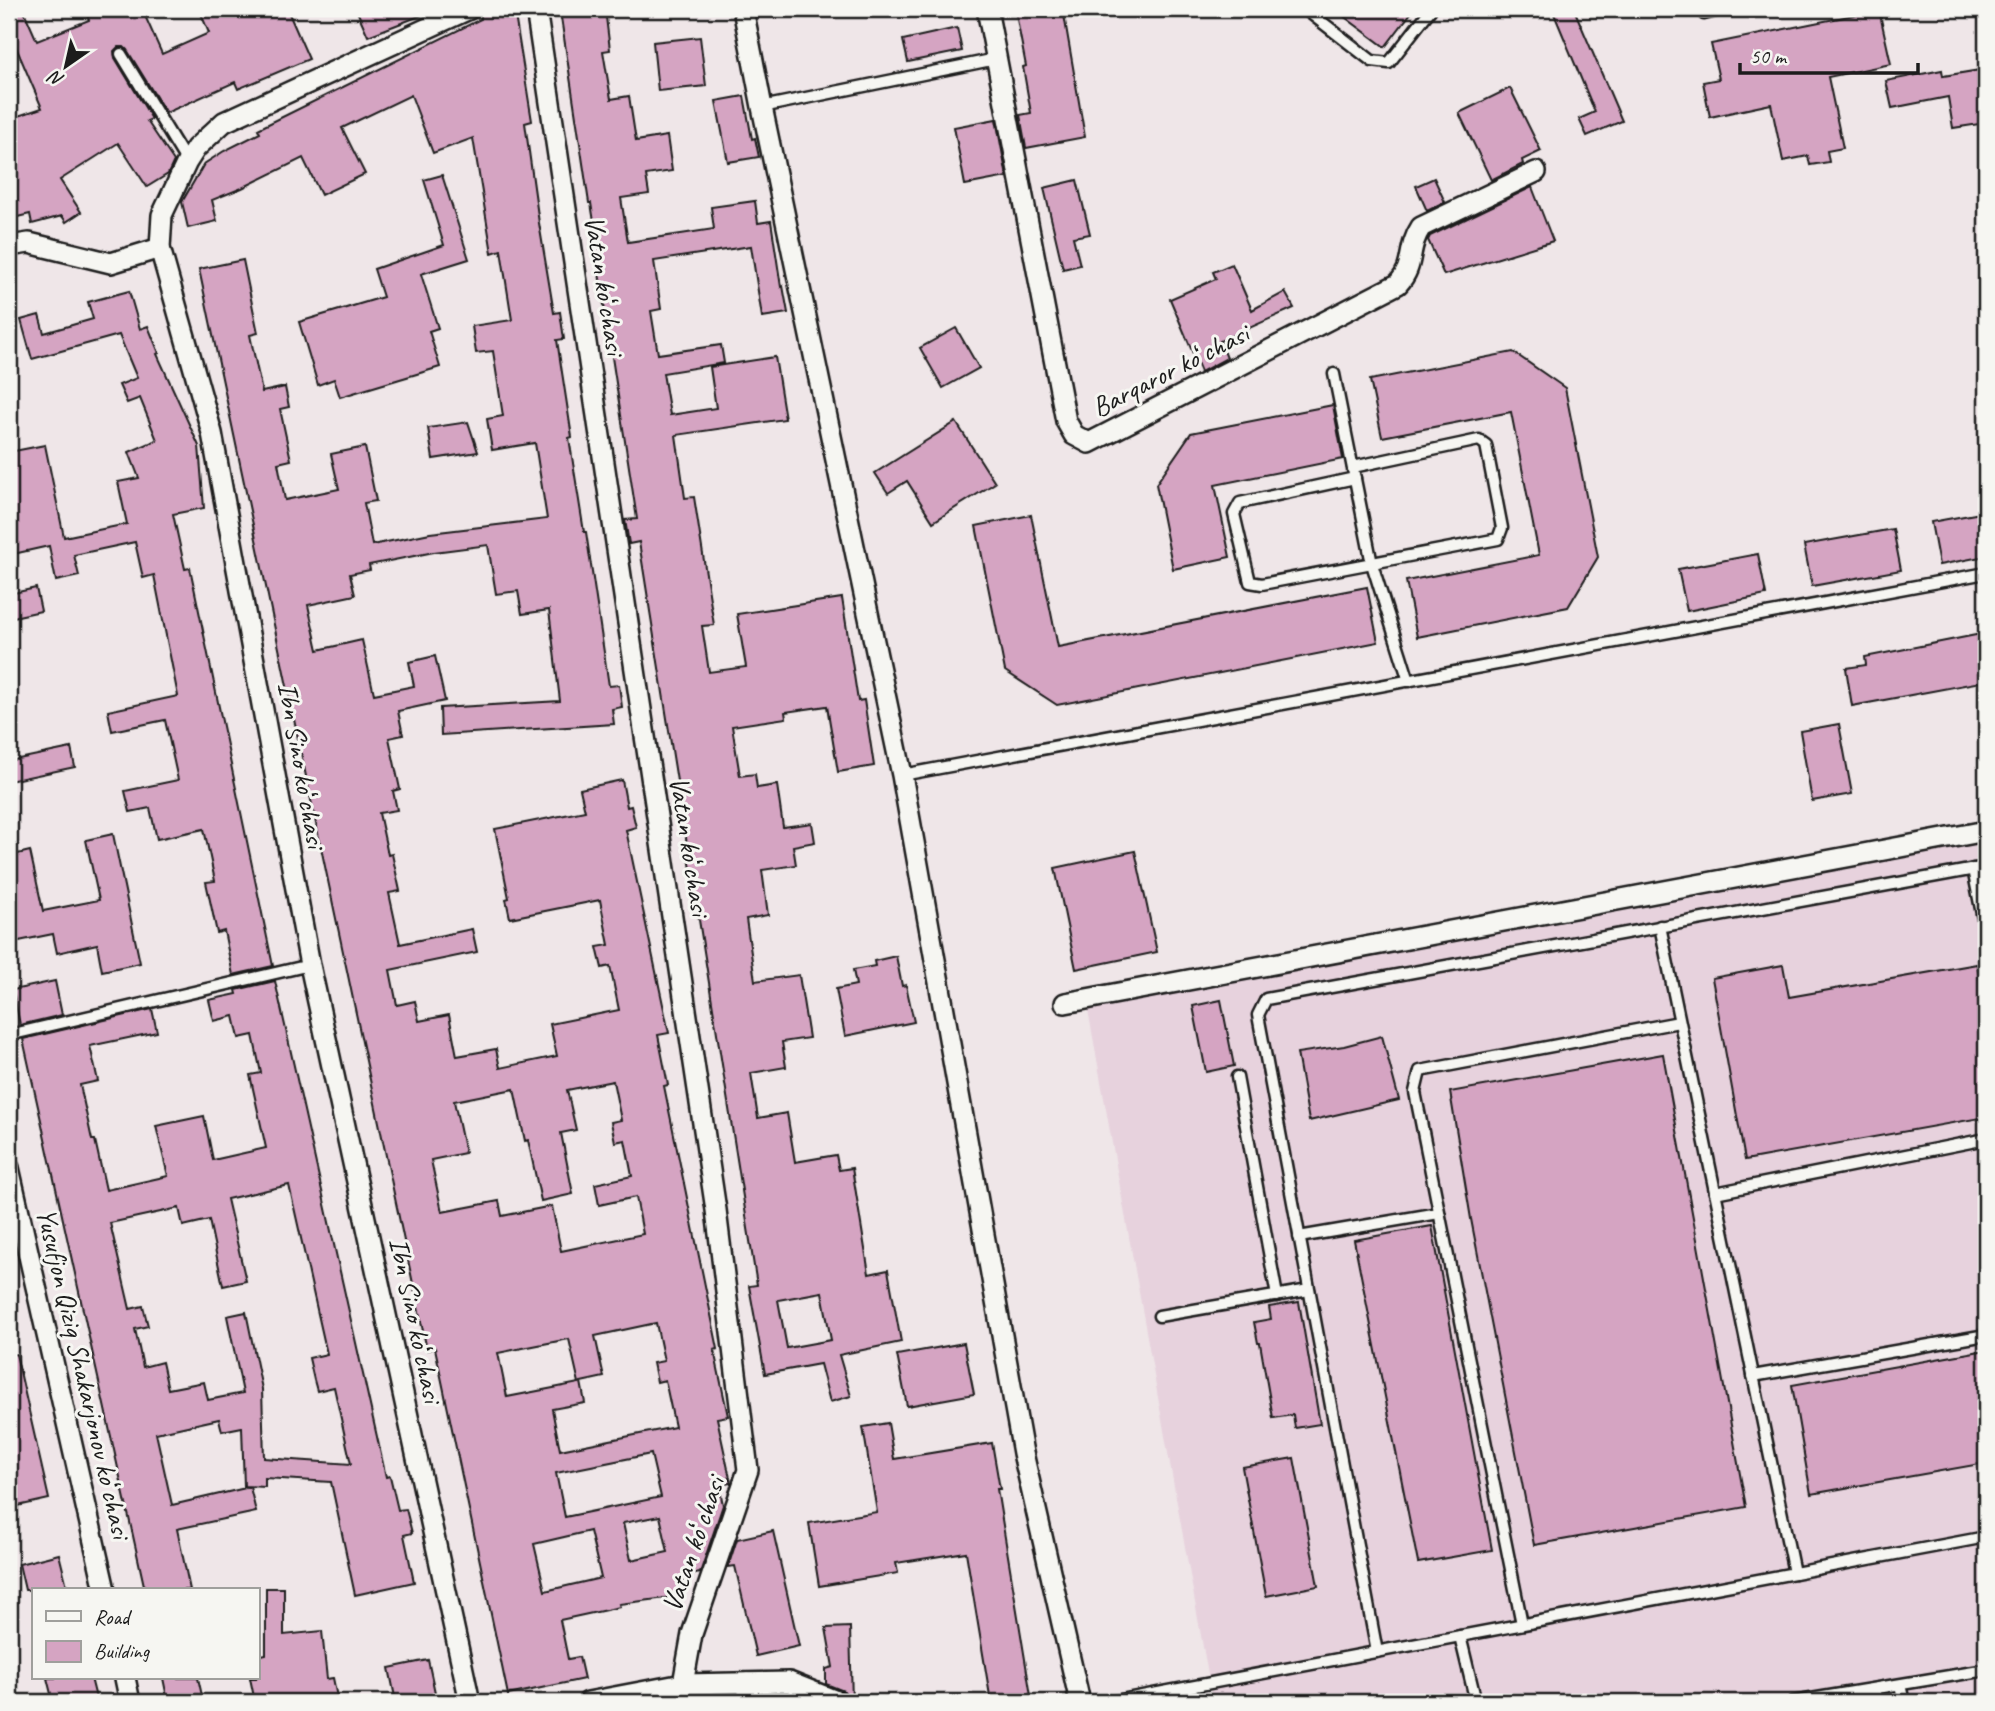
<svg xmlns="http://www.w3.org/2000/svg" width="1995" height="1711" font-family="Caveat,sans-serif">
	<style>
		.built { fill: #e7d2dd }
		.building { fill: #d5a4c2; stroke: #1c1c1c; stroke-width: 2; fill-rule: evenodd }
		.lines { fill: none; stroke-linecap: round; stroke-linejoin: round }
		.lane-casing { stroke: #1c1c1c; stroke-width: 15 }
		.street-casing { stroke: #1c1c1c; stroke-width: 24 }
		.lane { stroke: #f6f6f2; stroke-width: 10 }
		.street { stroke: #f6f6f2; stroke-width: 19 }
		.labels { text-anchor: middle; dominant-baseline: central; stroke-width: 6; stroke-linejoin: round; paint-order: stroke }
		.street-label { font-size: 28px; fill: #1c1c1c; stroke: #f6f6f2 }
	</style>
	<rect width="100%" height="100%" fill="#efe6e8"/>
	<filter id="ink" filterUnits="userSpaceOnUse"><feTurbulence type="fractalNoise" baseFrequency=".0143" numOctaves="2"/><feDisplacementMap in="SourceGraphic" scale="14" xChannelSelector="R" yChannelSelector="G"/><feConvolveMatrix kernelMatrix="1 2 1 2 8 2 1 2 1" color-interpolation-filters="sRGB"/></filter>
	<g filter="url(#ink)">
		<polygon class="built" points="1986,837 1986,1702 1213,1702 1085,993"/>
		<g class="building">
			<polygon points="9,9 23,9 37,41 89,20 84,9 142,9 162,54 209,33 199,9 287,9 309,59 238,89 235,82 166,113 127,50 124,47 118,47 114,51 115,58 152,119 147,121 174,161 168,174 147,187 118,143 60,180 81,212 66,222 62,216 32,224 30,214 9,219 9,119 42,108 16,47 9,50"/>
			<polygon points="356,9 434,9 435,10 368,36"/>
			<path d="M481 9H514L532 121 525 123 539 223 554 313 560 312 564 339 557 340 572 437 569 438 584 532H586L609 686 619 685 622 707 612 709 614 724 441 735 440 708 560 701 549 610 522 614 518 591 496 594 488 545 434 552 369 565 370 570 350 574 355 595 308 605 318 650 362 640 374 694 414 686 409 662 435 656 445 701 398 711 403 735 389 738 400 789 393 791 397 810 379 813 388 855 392 854 400 891 389 893 400 944 472 929 477 952 390 970 397 1005 415 1001 419 1021 449 1015 457 1056 496 1049 500 1068 557 1056 550 1024 619 1010 610 966 602 968 597 947 609 945 600 900 510 918 506 899 509 898 495 829 585 811 580 789 622 780 627 807 631 806 636 827 626 830 669 1033 658 1035 668 1085 664 1086 718 1349 714 1350 728 1416 717 1418 731 1483 719 1485 723 1505 700 1573 684 1576 681 1596 619 1604 620 1607 560 1620 568 1659 579 1657 584 1679 508 1695 435 1348 427 1350 199 269 243 260 258 333 250 335 262 392 285 387 289 407 280 409 291 460 278 463 285 500 339 489 331 454 365 447 376 501 364 503 372 545 430 533 547 519 535 443 492 450 487 419 503 416 493 351 476 353 472 326 512 320 501 250 492 253 473 138 433 153 411 95 342 128 365 174 321 195 303 158 242 188 212 200 217 221 188 228 182 202 204 164 224 151 260 133 258 129 481 19ZM613 1081 621 1120 611 1122 615 1142 625 1140 632 1176 595 1184 599 1205 636 1197 643 1234 561 1251 552 1206 502 1216 499 1201 442 1212 431 1160 465 1153 454 1101 514 1089 525 1141 528 1140 541 1201 573 1194 561 1133 576 1130 567 1090ZM656 1323 664 1361 653 1363 657 1382 665 1380 675 1427 560 1450 552 1409 585 1403 581 1382 604 1377 595 1336ZM569 1339 579 1383 507 1397 498 1353ZM651 1454 661 1497 565 1517 556 1473ZM660 1516 668 1552 631 1560 623 1523ZM590 1531 601 1578 545 1591 534 1544Z"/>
			<path d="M577 9H605L610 50 603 51 611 99 629 96 636 141 667 136 672 171 646 175 649 194 621 198 628 242 714 229 711 207 755 201 758 223 771 221 781 287 783 286 788 313 762 317 751 246 654 261 661 309 651 311 658 354 721 345 724 363 663 373 670 415 716 408 710 367 775 357 785 419 676 435 685 498 694 497 714 625 702 626 709 672 746 667 737 614 842 598 858 701 864 700 874 766 838 772 827 706 785 712 786 718 732 726 740 776 755 774 757 788 777 785 783 827 812 823 815 842 793 846 796 865 762 870 768 915 746 919 755 981 799 975 809 1038 782 1042 786 1067 751 1073 758 1118 787 1113 795 1162 836 1155 839 1170 852 1168 869 1274 888 1270 901 1342 839 1355 851 1396 830 1402 820 1364 765 1374 749 1286 757 1285 639 542 629 544 625 520 637 519 595 247H598L591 203H589L560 11ZM822 1292 831 1340 787 1348 778 1300Z"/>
			<polygon points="1015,9 1063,9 1085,137 1026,148 1020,115 1031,113 1023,67 1026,66"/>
			<polygon points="1334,9 1414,9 1385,47"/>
			<polygon points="1552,9 1574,9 1622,121 1587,136 1579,119 1595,112"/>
			<polygon points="1879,10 1891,64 1828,77 1843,148 1827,151 1829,162 1810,165 1808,156 1783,161 1771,104 1710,117 1703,82 1719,79 1711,44"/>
			<polygon points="957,28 962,51 908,62 903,40"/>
			<polygon points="700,37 706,86 658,91 653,42"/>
			<polygon points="1986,69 1986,123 1953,128 1948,97 1892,108 1886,81 1942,70 1943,76"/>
			<polygon points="1510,88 1541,151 1522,160 1523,164 1491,180 1459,113"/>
			<polygon points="744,96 752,139 755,138 759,157 728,162 716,101"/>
			<polygon points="996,119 1007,177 965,185 954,127"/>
			<polygon points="442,175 469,259 421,274 438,328 429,331 440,367 340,397 334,379 318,385 299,322 383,297 374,269 444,245 424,180"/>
			<polygon points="1434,178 1445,202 1427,211 1416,186"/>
			<polygon points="1077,180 1090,234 1073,237 1080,265 1063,269 1044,188"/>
			<polygon points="1532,187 1553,241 1444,275 1428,240 1430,236"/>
			<polygon points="1232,264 1252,310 1285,292 1294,308 1220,341 1227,358 1201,372 1170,299 1216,279 1213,272"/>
			<polygon points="129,291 140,329 148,326 159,353 157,354 199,446 204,508 173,514 185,569 190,568 273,966 233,975 224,931 217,933 206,882 215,881 204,829 157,839 150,808 130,812 125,791 178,780 165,720 112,731 108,711 178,696 154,575 143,578 135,542 74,555 79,576 56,581 49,546 9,555 9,452 45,445 64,537 127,524 118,482 139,478 129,452 157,440 140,398 127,403 119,385 137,378 119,335 32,359 21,320 39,315 44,333 93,319 88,302"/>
			<polygon points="956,328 979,368 943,388 920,348"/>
			<polygon points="1513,352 1565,388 1598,557 1568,607 1417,637 1406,581 1539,555 1511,412 1382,437 1370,380"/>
			<polygon points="1333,405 1343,459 1215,485 1230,557 1173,569 1156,484 1191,433"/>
			<polygon points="468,422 478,452 433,459 428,428"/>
			<polygon points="956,422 995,483 933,522 907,481 888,493 875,473"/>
			<polygon points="1986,512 1986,556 1939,565 1931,522"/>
			<polygon points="1031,515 1058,647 1367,587 1378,642 1057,705 1005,671 976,526"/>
			<polygon points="1893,529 1901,570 1812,586 1804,545"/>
			<polygon points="1758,554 1766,595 1687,611 1678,569"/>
			<polygon points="36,588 41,611 9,618 9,594"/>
			<polygon points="1986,633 1986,681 1852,706 1846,668 1866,665 1865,657"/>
			<polygon points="1839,724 1852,794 1812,801 1800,731"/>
			<polygon points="71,748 75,767 9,781 9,761"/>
			<polygon points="113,834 140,963 102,971 97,944 57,953 53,934 9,943 9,856 30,851 43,911 99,900 86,840"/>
			<polygon points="1135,851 1157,952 1076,969 1055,868"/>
			<polygon points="896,956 902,986 906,985 914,1022 845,1036 836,989 856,985 853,970 875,966 874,961"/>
			<polygon points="1977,964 1986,1017 1986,1117 1745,1160 1712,978 1783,965 1789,997"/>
			<polygon points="55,981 62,1015 20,1025 13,990"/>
			<path d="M275 981 386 1477 390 1476 398 1510 406 1509 412 1533 404 1535 414 1582 355 1595 331 1482 265 1478V1487L244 1486 242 1427 222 1431 219 1419 156 1433 172 1505 250 1487 256 1512 177 1529 190 1590H145L23 1039 152 1009 157 1032 90 1046 98 1081 80 1085 92 1140H95L106 1190 168 1176 156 1126 204 1116 213 1160 266 1148 250 1075 261 1073 253 1035 239 1038 234 1016 214 1021 209 1000 237 994 236 990ZM289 1185 327 1354 309 1358 314 1380 317 1391 334 1387 351 1464 264 1458 262 1389 246 1312 227 1316 243 1393 208 1400 204 1382 168 1389 162 1362 143 1367 135 1329 148 1326 143 1306 130 1309 110 1223 179 1208 183 1226 209 1220 223 1286 246 1281 227 1199Z"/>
			<polygon points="1221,1000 1234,1066 1206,1072 1193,1006"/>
			<polygon points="1382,1036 1399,1100 1309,1121 1297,1053 1344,1046"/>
			<polygon points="1663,1054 1746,1507 1534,1545 1471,1219 1450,1092"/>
			<polygon points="1432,1226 1492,1550 1418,1563 1354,1240"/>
			<polygon points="1299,1302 1320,1424 1295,1428 1293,1415 1273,1418 1260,1343 1258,1343 1254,1322 1271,1319 1269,1307"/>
			<polygon points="964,1343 974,1394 907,1406 897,1355"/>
			<polygon points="1986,1350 1986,1463 1811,1494 1792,1385"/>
			<polygon points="16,1354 49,1499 9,1508 9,1355"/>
			<polygon points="888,1423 894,1459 992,1443 1000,1489 997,1489 1032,1702 991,1702 966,1552 896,1563 898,1573 819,1586 809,1523 877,1512 863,1427"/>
			<polygon points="1294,1458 1318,1586 1266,1596 1242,1467"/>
			<polygon points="773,1531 799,1646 756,1656 735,1566 728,1567 737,1539"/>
			<polygon points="59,1554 68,1590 25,1590 19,1564"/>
			<polygon points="266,1588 284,1588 284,1635 322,1631 327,1679 333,1678 338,1702 255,1702 250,1678 257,1678 257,1656 266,1654"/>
			<polygon points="850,1627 852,1702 844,1691 826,1684 826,1669 833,1667 826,1628"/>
			<polygon points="428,1660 437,1702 396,1702 389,1668"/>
			<polygon points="47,1678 91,1678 97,1702 53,1702"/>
			<polygon points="163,1678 198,1678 203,1700 168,1702"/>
		</g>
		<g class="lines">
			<defs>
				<g id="lane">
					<polyline points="1305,9 1372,61 1389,63 1431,9"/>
					<polyline points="1704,14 1724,9"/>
					<polyline points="121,54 187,162"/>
					<polyline points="762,107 996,59"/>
					<polyline points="1334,374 1372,564 1409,681"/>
					<polyline points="1353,467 1479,440 1486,445 1502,528 1498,539 1262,584 1250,582 1234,514 1240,503 1355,478"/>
					<polyline points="902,775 1986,573"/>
					<polyline points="1973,869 1986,934"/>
					<polyline points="1660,926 1794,1573"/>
					<polyline points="9,1035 310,965"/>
					<polyline points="1237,1077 1277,1296"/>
					<polyline points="1715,1193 1986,1139"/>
					<polyline points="1299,1237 1439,1213"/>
					<polyline points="1159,1316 1309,1290"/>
					<polyline points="1753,1376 1986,1335"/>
					<polyline points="1522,1624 1415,1092 1420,1071 1679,1022"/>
					<polyline points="1460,1636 1476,1702"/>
					<polyline points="1377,1652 1258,1015 1266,999 1986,867"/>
					<polyline points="1900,1685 1904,1702"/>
					<polyline points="1875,1689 1878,1702"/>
					<polyline points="1110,1702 1986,1537"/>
					<polyline points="1793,1702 1986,1670"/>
				</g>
				<g id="street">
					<polyline points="469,9 224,122 196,148 187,162 162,215 160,248 212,433 310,965 470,1702"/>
					<polyline points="536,9 716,1210 748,1470 692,1634 683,1684"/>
					<polyline points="743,9 762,107 902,775 1023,1453 1080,1702"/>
					<path d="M987 9 1066 421 1074 435 1089 443 1398 284C1416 264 1406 250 1421 227L1536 172"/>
					<polyline points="9,246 29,243 111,263 160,248"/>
					<polyline points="1065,1003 1986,831"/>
					<polyline points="9,1168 105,1590"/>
					<polyline points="125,1678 130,1702"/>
					<polyline points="588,1702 683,1684 789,1682 839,1702"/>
					<polyline points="748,1702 748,1683"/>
				</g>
			</defs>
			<use href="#lane" class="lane-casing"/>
			<use href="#street" class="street-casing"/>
			<use href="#lane" class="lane"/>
			<use href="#street" class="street"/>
		</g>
	</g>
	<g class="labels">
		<g class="street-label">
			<text transform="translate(605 285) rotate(81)">Vatan koʻchasi</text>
			<text transform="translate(1170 370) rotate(-27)">Barqaror koʻchasi</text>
			<text transform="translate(302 765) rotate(80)">Ibn Sino koʻchasi</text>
			<text transform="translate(690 846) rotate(81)">Vatan koʻchasi</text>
			<text transform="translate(416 1320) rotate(78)">Ibn Sino koʻchasi</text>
			<text transform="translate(84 1373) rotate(77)">Yusufjon Qiziq Shakarjonov koʻchasi</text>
			<text transform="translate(693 1544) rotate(-71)">Vatan koʻchasi</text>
		</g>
	</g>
	<rect width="1995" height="1711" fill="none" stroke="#f6f6f2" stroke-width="35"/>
	<rect x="18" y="18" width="1960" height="1676" fill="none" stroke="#1c1c1c" stroke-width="2.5" filter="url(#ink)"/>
	<rect x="32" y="1588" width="228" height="91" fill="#f6f6f2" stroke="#9f9f9c" stroke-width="2"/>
	<rect x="46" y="1611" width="35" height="10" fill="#f6f6f2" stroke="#9f9f9c" stroke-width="2"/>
	<text x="94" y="1624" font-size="21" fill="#1c1c1c">Road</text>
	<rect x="46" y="1641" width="35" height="21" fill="#d5a4c2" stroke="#9f9f9c" stroke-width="2"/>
	<text x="94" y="1658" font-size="21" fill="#1c1c1c">Building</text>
	<g transform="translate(66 66) rotate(214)" stroke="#f6f6f2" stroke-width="5" paint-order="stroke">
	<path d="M0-5L12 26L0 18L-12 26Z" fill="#1c1c1c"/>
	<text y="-10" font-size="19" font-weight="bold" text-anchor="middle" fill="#1c1c1c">N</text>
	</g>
	<path d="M1740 63v10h178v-10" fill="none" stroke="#1c1c1c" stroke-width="3.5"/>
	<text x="1750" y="63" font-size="21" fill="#1c1c1c" stroke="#f6f6f2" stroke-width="5" paint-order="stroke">50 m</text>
</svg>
